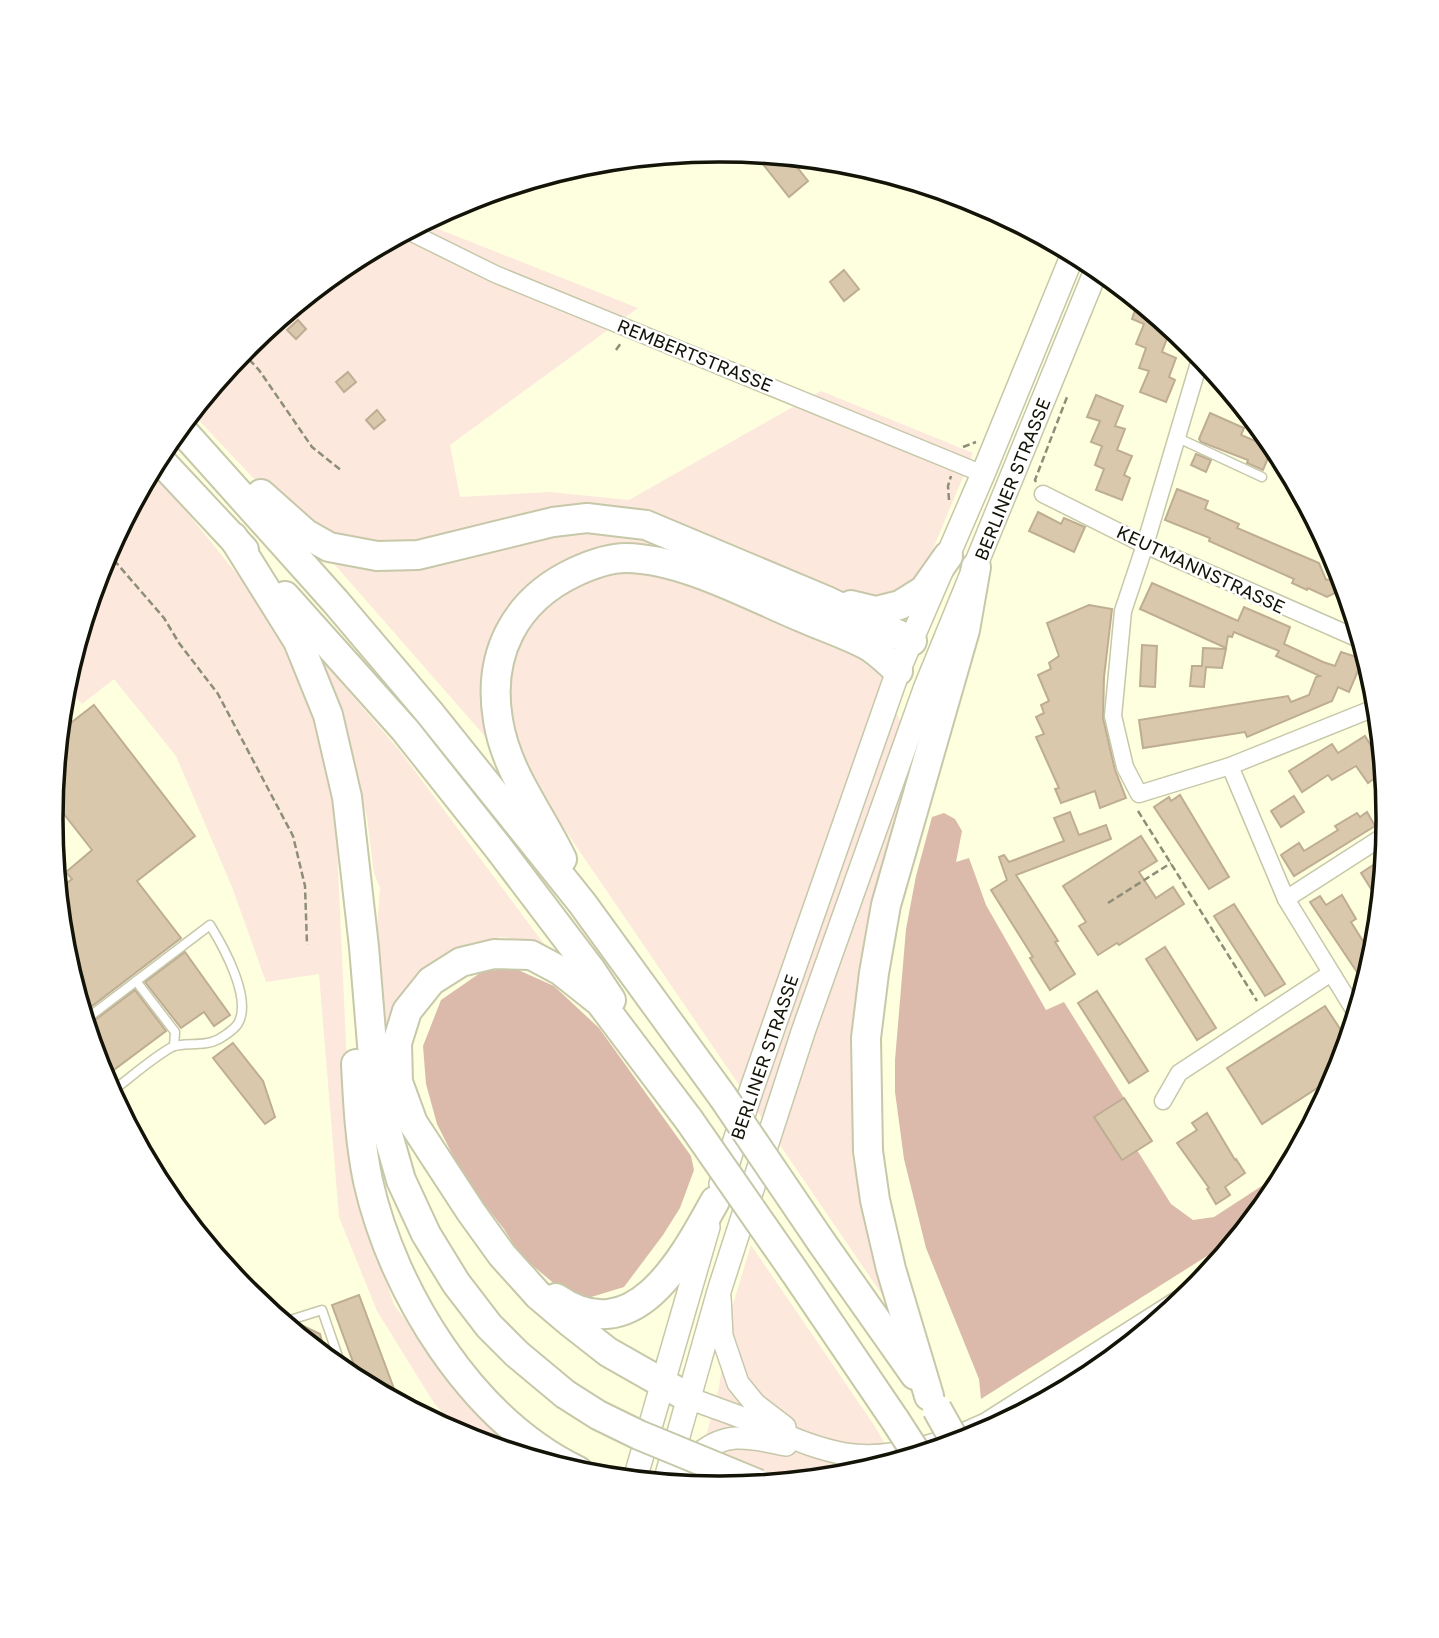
<svg xmlns="http://www.w3.org/2000/svg" width="1439" height="1638" font-family="'Golos Text',sans-serif">
	<style>
		.green { fill: #fde8de }
		.forest { fill: #dbbaab }
		.building { fill: #dac8ad; stroke: #bfad93; stroke-width: 2 }
		.lines { fill: none; stroke-linecap: round; stroke-linejoin: round }
		.service-casing { stroke: #c6c8a9; stroke-width: 11 }
		.minor-casing { stroke: #c6c8a9; stroke-width: 19 }
		.secondary-casing { stroke: #c6c8a9; stroke-width: 24 }
		.primary-casing { stroke: #c6c8a9; stroke-width: 26 }
		.motorway-casing { stroke: #c6c8a9; stroke-width: 32 }
		.path { stroke: #8d8e78; stroke-width: 2.5; stroke-dasharray: 7 3.5; stroke-linecap: butt }
		.service { stroke: #fff; stroke-width: 8 }
		.minor { stroke: #fff; stroke-width: 16 }
		.secondary { stroke: #fff; stroke-width: 21 }
		.primary { stroke: #fff; stroke-width: 23 }
		.motorway { stroke: #fff; stroke-width: 28 }
		.motorway-bridge-casing { stroke: #c6c8a9; stroke-width: 32; stroke-linecap: butt }
		.motorway-bridge { stroke: #fff; stroke-width: 28 }
		.labels { text-anchor: middle; dominant-baseline: central; stroke-width: 5; stroke-linejoin: round; paint-order: stroke }
		.street-label { font-size: 18px; fill: #131308; stroke: #fff }
		.rim { fill: none; stroke: #131308; stroke-width: 3.5 }
	</style>
	<rect width="100%" height="100%" fill="#fdffdf"/>
	<g class="green">
		<polygon points="423,223 638,308 450,445 460,497 549,492 629,500 821,391 973,453 881,673 918,766 871,906 852,1156 885,1299 559,821 335,565 192,413 247,346 348,263"/>
		<polygon points="150,473 177,500 270,615 315,716 335,804 352,1174 394,1305 473,1410 522,1455 464,1437 434,1403 377,1311 339,1217 319,974 266,982 232,887 176,756 114,679 82,704 65,684 102,563"/>
		<polygon points="324,663 400,751 544,944 501,937 471,943 443,958 380,1052 377,929 380,888 374,873 367,818 346,728"/>
		<polygon points="751,1245 874,1425 895,1461 850,1475 719,1488 693,1485 719,1387 730,1314"/>
	</g>
	<g class="forest">
		<polygon points="944,813 955,819 962,831 956,862 969,858 986,905 1046,1010 1064,1002 1124,1098 1095,1117 1122,1160 1137,1150 1171,1204 1193,1220 1214,1217 1286,1170 1275,1191 1237,1237 981,1399 979,1379 926,1248 904,1159 895,1092 895,1060 906,929 916,876 932,817"/>
		<polygon points="516,969 554,986 599,1028 691,1156 694,1170 680,1208 663,1235 624,1287 588,1298 557,1286 520,1255 504,1229 465,1180 437,1124 426,1084 423,1046 441,1000 483,971"/>
	</g>
	<g class="building">
		<polygon points="755,154 789,157 808,181 789,197"/>
		<polygon points="844,270 859,289 844,301 830,282"/>
		<polygon points="1138,302 1178,334 1176,336 1169,333 1162,352 1176,358 1169,377 1175,380 1166,402 1140,392 1149,371 1139,368 1146,348 1136,344 1144,324 1132,319"/>
		<polygon points="298,320 306,329 296,339 287,330"/>
		<polygon points="348,372 356,382 344,392 336,382"/>
		<polygon points="1096,395 1123,406 1115,426 1125,429 1117,450 1132,456 1124,475 1130,478 1122,500 1096,490 1104,469 1095,465 1102,446 1091,442 1100,421 1087,417"/>
		<polygon points="377,410 385,420 374,429 366,420"/>
		<polygon points="1210,413 1244,428 1241,435 1272,448 1263,470 1247,463 1248,460 1201,442 1199,439"/>
		<polygon points="1196,454 1211,460 1206,472 1191,465"/>
		<polygon points="1177,489 1208,501 1205,509 1239,524 1237,528 1319,563 1326,580 1332,579 1337,592 1327,597 1308,588 1307,590 1292,583 1294,579 1209,541 1210,538 1165,520"/>
		<polygon points="1038,512 1061,524 1064,518 1085,527 1074,552 1029,531"/>
		<polygon points="1152,583 1238,621 1244,607 1290,627 1284,644 1323,662 1335,666 1341,652 1363,659 1349,692 1338,687 1332,701 1247,737 1245,732 1143,748 1139,720 1288,696 1291,702 1309,695 1316,677 1320,676 1276,656 1279,651 1234,632 1232,637 1228,636 1226,648 1140,609"/>
		<polygon points="1089,605 1112,609 1104,677 1103,718 1115,770 1126,798 1100,808 1095,791 1061,803 1055,789 1059,788 1036,737 1044,734 1036,717 1044,713 1041,705 1049,701 1038,675 1051,669 1049,663 1059,656 1047,623"/>
		<polygon points="1142,645 1157,646 1155,687 1140,686"/>
		<polygon points="1203,648 1226,649 1222,668 1206,667 1204,687 1190,686 1192,666 1202,666"/>
		<polygon points="94,705 195,836 137,881 181,938 83,1013 64,949 58,890 72,879 66,872 92,850 53,800 59,732"/>
		<polygon points="1365,736 1371,746 1381,740 1386,796 1375,778 1368,783 1356,766 1332,780 1328,775 1302,792 1289,771 1332,744 1338,753"/>
		<polygon points="1180,795 1229,877 1209,889 1154,807 1169,797 1171,801"/>
		<polygon points="1294,796 1304,812 1281,827 1271,811"/>
		<polygon points="1070,812 1079,835 1106,825 1111,839 1016,875 1058,941 1055,942 1075,974 1050,990 1030,958 1033,957 991,890 1007,880 999,857 1004,855 1009,862 1064,841 1054,818"/>
		<polygon points="1367,812 1375,826 1294,876 1281,855 1299,843 1304,851 1338,830 1335,826 1357,813 1360,817"/>
		<polygon points="1141,836 1157,861 1139,872 1156,898 1173,887 1184,904 1119,945 1117,943 1098,955 1079,926 1086,922 1063,886"/>
		<polygon points="1378,862 1383,870 1380,903 1361,873"/>
		<polygon points="1342,895 1356,919 1351,922 1373,957 1365,984 1310,902 1320,896 1326,905"/>
		<polygon points="1234,904 1285,984 1265,996 1214,916"/>
		<polygon points="1165,947 1216,1028 1197,1040 1146,959"/>
		<polygon points="185,952 230,1015 214,1026 204,1012 181,1028 145,982"/>
		<polygon points="135,990 166,1031 103,1078 87,1026"/>
		<polygon points="1097,991 1148,1071 1129,1083 1078,1003"/>
		<polygon points="1325,1006 1348,1041 1337,1075 1262,1124 1227,1068"/>
		<polygon points="233,1043 263,1081 275,1117 265,1124 213,1058"/>
		<polygon points="1124,1098 1152,1141 1122,1160 1094,1117"/>
		<polygon points="1207,1113 1235,1160 1236,1159 1245,1173 1225,1187 1230,1195 1216,1204 1207,1189 1209,1188 1177,1143 1197,1130 1192,1123"/>
		<polygon points="359,1295 399,1402 360,1381 332,1305"/>
		<polygon points="299,1324 320,1334 326,1357 290,1327"/>
	</g>
	<g class="lines">
		<defs>
			<g id="service">
				<polyline points="1178,438 1262,477"/>
				<polyline points="53,846 59,853"/>
				<polyline points="136,981 175,1032 174,1046"/>
				<path d="M85 1020 210 925C223 946 254 1001 237 1025 233 1030 224 1036 219 1039 203 1048 184 1041 172 1047 152 1058 130 1078 111 1092"/>
				<polyline points="284,1322 322,1310 343,1371"/>
			</g>
			<g id="minor">
				<polyline points="408,231 495,274 983,474"/>
				<polyline points="1201,356 1145,545 1123,611 1113,716 1125,767 1139,794 1230,766 1377,707"/>
				<polyline points="1043,494 1145,545 1361,640"/>
				<polyline points="1230,766 1286,899 1356,1013"/>
				<polyline points="1286,899 1387,834"/>
				<polyline points="1163,1101 1179,1073 1331,973"/>
			</g>
			<g id="secondary">
				<polyline points="720,1297 722,1336 738,1383 755,1404 785,1427"/>
				<path d="M689 1398C712 1407 736 1415 759 1424 788 1436 815 1449 846 1454 891 1461 945 1443 986 1424L1186 1297"/>
				<path d="M670 1483C686 1464 709 1439 736 1438 753 1437 770 1442 786 1445"/>
			</g>
			<g id="primary">
				<polyline points="721,1184 751,1091 898,671 983,474 1073,254"/>
				<polyline points="635,1479 708,1227"/>
				<polyline points="665,1482 720,1288 803,1032 925,689 1097,268"/>
			</g>
			<g id="motorway">
				<polyline points="180,428 335,601 429,712 582,903 723,1097"/>
				<polyline points="158,458 244,550"/>
				<polyline points="261,494 306,534 329,547 377,556 418,555 553,522 587,518 646,525 827,601 912,641"/>
				<polyline points="233,537 298,641 328,715 347,797 364,947 376,1093 401,1180 426,1234 456,1283 489,1326 517,1354 565,1394"/>
				<polyline points="285,596 405,730 497,846 591,970 611,1000"/>
				<polyline points="851,605 876,611 900,605 924,590 948,556"/>
				<path d="M562 859C540 813 506 772 498 720 487 654 515 600 575 572 590 565 609 558 626 558 684 559 748 595 801 617 823 627 849 635 870 647 880 654 889 662 898 671"/>
				<path d="M356 1064C358 1103 360 1143 368 1181 393 1293 472 1420 578 1471"/>
				<polyline points="822,1243 915,1375"/>
				<polyline points="794,1271 895,1420"/>
				<path d="M556 1298C634 1352 683 1259 715 1201"/>
				<polyline points="929,1396 891,1269 875,1200 868,1151 866,1038 874,973 886,905 965,630 976,567"/>
				<polyline points="689,1398 608,1352 571,1323 538,1295 502,1255 471,1212 413,1123 398,1082 397,1043 407,1011 431,981 461,962 494,954 531,955 561,971 600,1002 689,1120"/>
			</g>
		</defs>
		<use href="#service" class="service-casing"/>
		<use href="#minor" class="minor-casing"/>
		<use href="#secondary" class="secondary-casing"/>
		<use href="#primary" class="primary-casing"/>
		<use href="#motorway" class="motorway-casing"/>
		<g class="path">
			<polyline points="616,350 621,343"/>
			<polyline points="242,352 259,370 312,447 342,471"/>
			<polyline points="963,447 976,442"/>
			<polyline points="1036,482 1035,480 1067,397"/>
			<polyline points="949,500 948,486 951,476"/>
			<polyline points="107,552 164,618 179,643 218,694 293,836 305,886 307,945"/>
			<polyline points="1138,811 1257,1001"/>
			<polyline points="1108,903 1171,863"/>
		</g>
		<use href="#service" class="service"/>
		<use href="#minor" class="minor"/>
		<use href="#secondary" class="secondary"/>
		<use href="#primary" class="primary"/>
		<use href="#motorway" class="motorway"/>
		<defs>
			<g id="motorway-bridge">
				<polyline points="723,1097 822,1243"/>
				<polyline points="689,1120 794,1271"/>
				<polyline points="565,1394 598,1415 639,1435 758,1484"/>
				<polyline points="937,1409 956,1443"/>
				<polyline points="895,1420 917,1454"/>
			</g>
		</defs>
		<use href="#motorway-bridge" class="motorway-bridge-casing"/>
		<use href="#motorway-bridge" class="motorway-bridge"/>
	</g>
	<g class="labels">
		<g class="street-label">
			<text transform="translate(695 355) rotate(22)">REMBERTSTRASSE</text>
			<text transform="translate(1012 479) rotate(-68)">BERLINER STRASSE</text>
			<text transform="translate(1201 569) rotate(25)">KEUTMANNSTRASSE</text>
			<text transform="translate(764 1057) rotate(-71)">BERLINER STRASSE</text>
		</g>
	</g>
	<path d="M0 0H1439V1638H0ZM719 162H720A656 656 0 0 1 1376 818V820A656 656 0 0 1 720 1476H719A656 656 0 0 1 63 820V818A656 656 0 0 1 719 162Z" fill="#fff" fill-rule="evenodd"/>
	<path class="rim" d="M719 162H720A656 656 0 0 1 1376 818V820A656 656 0 0 1 720 1476H719A656 656 0 0 1 63 820V818A656 656 0 0 1 719 162Z"/>
</svg>
